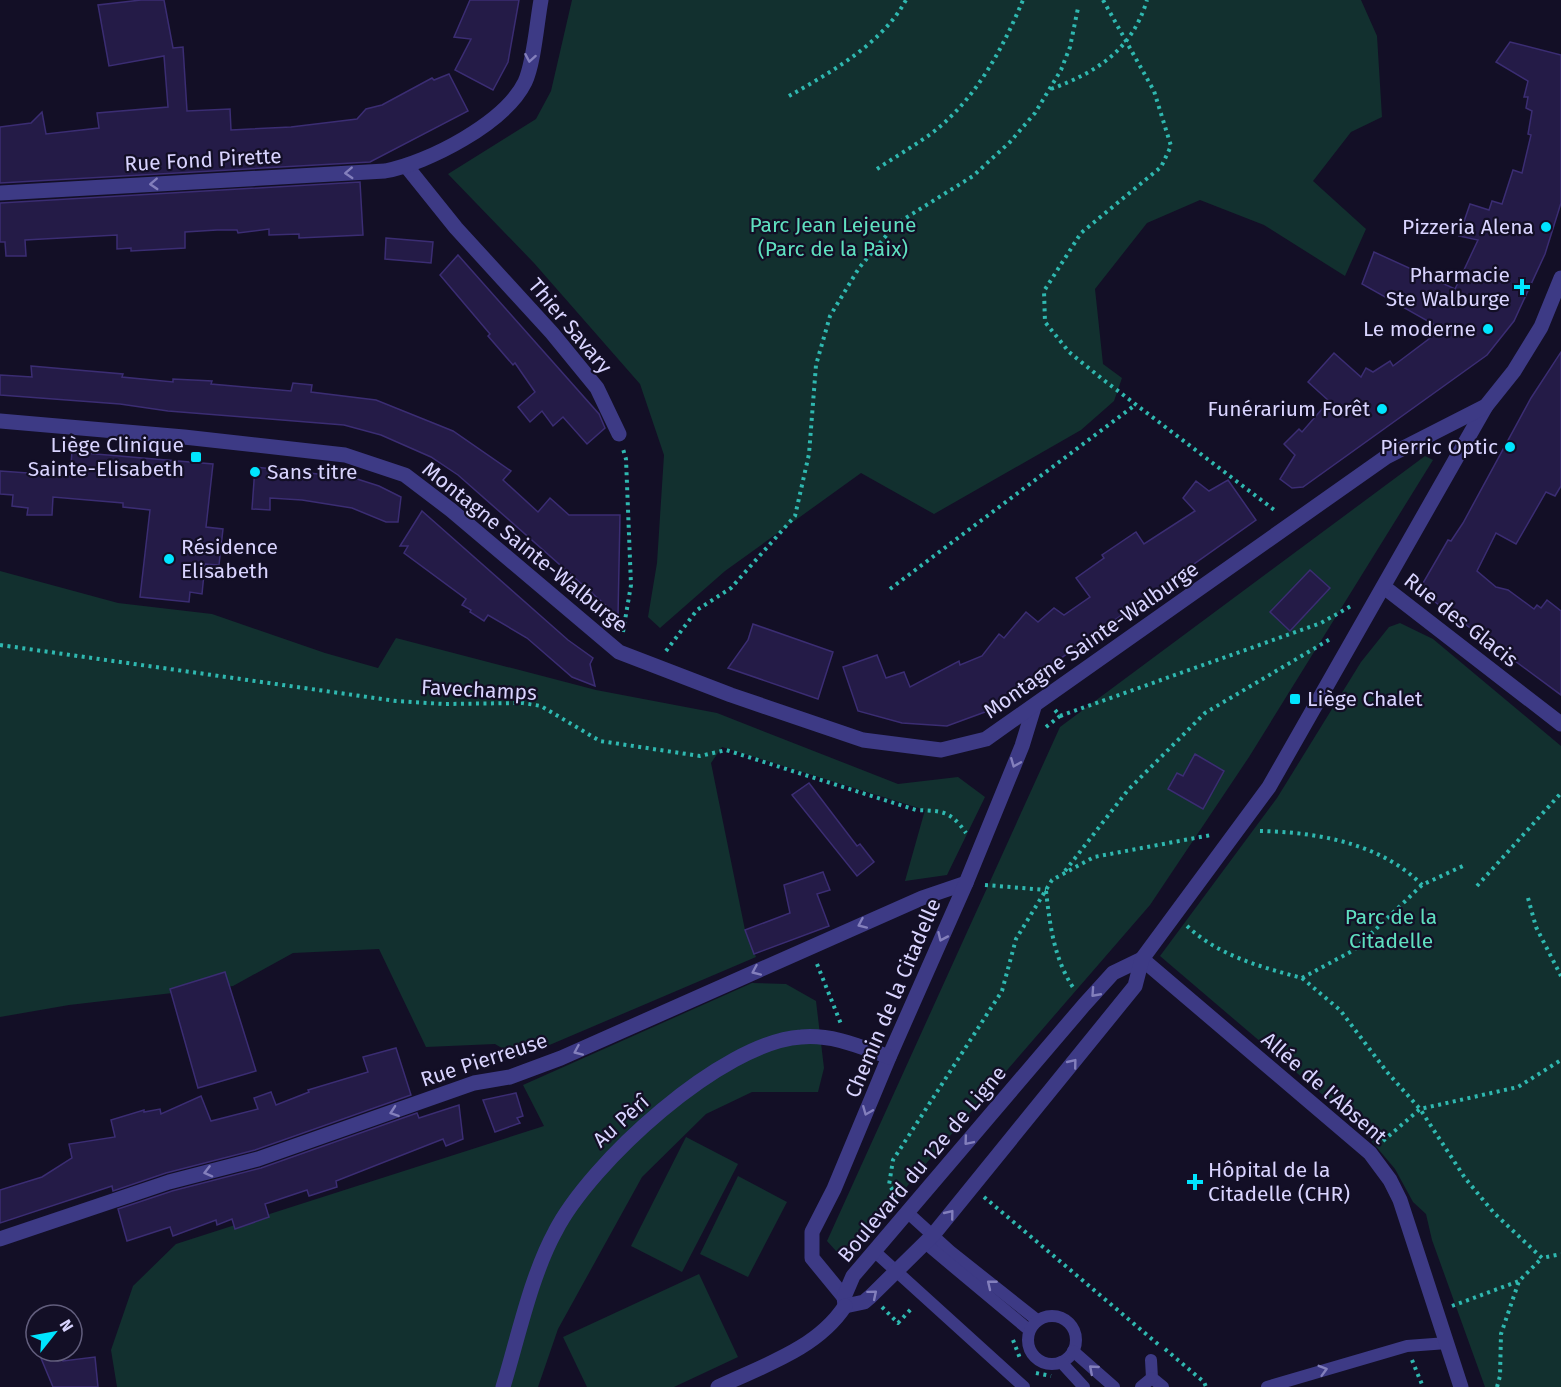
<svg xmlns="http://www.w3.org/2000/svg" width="1561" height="1387" font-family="'Fira Sans',sans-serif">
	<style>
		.green { fill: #12302f }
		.building { fill: #241b47; stroke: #3b2d73; stroke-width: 1.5 }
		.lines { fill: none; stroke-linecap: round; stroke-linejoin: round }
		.path { stroke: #2fb8b0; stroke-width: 4; stroke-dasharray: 3 4.5; stroke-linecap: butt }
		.service { stroke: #3d3a85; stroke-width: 12 }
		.minor { stroke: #3d3a85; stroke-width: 15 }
		.tertiary { stroke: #3d3a85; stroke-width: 15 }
		.oneway { stroke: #837fbc }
		.poi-dot { fill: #00e5ff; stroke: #130f26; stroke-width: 2 }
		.labels { text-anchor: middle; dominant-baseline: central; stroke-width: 4.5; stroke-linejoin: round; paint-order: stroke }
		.street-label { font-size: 21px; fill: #d9d4ff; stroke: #130f26 }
		.park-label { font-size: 21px; fill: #5fe0c0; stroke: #130f26 }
		.poi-label { font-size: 21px; fill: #d9d4ff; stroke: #130f26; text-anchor: end }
	</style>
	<rect width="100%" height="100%" fill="#130f26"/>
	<g class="green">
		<polygon points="572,0 1361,0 1377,36 1382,117 1351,132 1313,181 1366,229 1345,276 1264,225 1200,200 1147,223 1095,289 1103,364 1122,378 1114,401 1081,430 934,514 861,473 725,571 660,628 648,617 657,563 664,455 640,384 534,263 448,174 536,119 551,91"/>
		<polygon points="1425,456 1433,460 1249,757 1150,905 917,1174 846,1262 827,1241 1060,727"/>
		<polygon points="0,571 118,603 212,614 325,653 378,668 396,638 596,690 717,713 898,784 958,777 985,797 947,875 905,881 925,810 722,747 711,763 745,930 756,957 519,1058 495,1044 426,1047 379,949 293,953 233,986 69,1005 0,1017"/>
		<polygon points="1400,623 1433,639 1561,746 1561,1387 1485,1387 1432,1240 1426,1214 1413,1202 1395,1169 1358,1125 1160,956 1277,798 1361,662 1389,627"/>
		<polygon points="752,983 786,984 816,1001 824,1068 818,1092 752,1092 706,1114 642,1177 558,1329 538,1387 117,1387 111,1350 133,1286 176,1244 544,1126 523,1085"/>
		<polygon points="686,1137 738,1164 682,1272 631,1246"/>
		<polygon points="738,1176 787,1202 748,1277 700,1254"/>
		<polygon points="699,1274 738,1357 674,1387 587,1387 563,1337"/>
	</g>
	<g class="building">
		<polygon points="141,0 164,0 173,48 183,47 187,111 230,109 231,130 291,127 357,119 366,109 382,105 432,78 434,80 449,74 468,111 370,162 0,183 0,127 31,123 42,112 46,134 99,128 97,113 168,107 164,56 109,66 98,5"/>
		<polygon points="470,0 519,0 508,62 493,90 455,70 471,39 454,37"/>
		<polygon points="1510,42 1561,55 1561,203 1545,254 1514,321 1487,355 1303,487 1292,488 1280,479 1295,455 1284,444 1299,429 1302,432 1329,401 1308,382 1334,353 1361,377 1366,368 1373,372 1390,361 1393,366 1442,329 1362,284 1374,252 1455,289 1478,240 1459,236 1470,204 1489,210 1492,201 1502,204 1513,170 1522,173 1531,135 1528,134 1532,111 1526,108 1528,97 1524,97 1528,81 1496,62"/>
		<polygon points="360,182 363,235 299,238 299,234 269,235 269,229 238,233 237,230 217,230 185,232 185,248 131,251 131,248 117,249 117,235 43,239 25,240 26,256 6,256 5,242 0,242 0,203"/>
		<polygon points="386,238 433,242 431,263 385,259"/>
		<polygon points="458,255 599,414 605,428 587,444 563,417 553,426 542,411 530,422 518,407 535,392 515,363 513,365 488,336 490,334 440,275"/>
		<polygon points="1561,352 1561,486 1555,496 1546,492 1516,544 1496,533 1477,571 1496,587 1508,590 1534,609 1537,605 1541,608 1547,600 1561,611 1561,695 1427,596 1423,583 1448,540 1451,541 1463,523 1531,398"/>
		<polygon points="31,366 123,374 122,377 173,382 173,379 212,381 211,384 291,391 293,383 312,385 311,392 376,400 453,431 511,471 503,480 538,512 550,498 569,515 620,515 618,616 458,475 431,457 381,435 344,425 168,411 120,404 0,395 0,375 32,377"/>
		<polygon points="72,452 213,464 206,527 223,529 219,565 205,564 202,594 190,592 189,602 140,597 150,510 123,507 123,503 53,497 52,515 27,515 28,508 12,506 13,495 0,494 0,471 70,476"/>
		<polygon points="255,467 354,478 379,486 401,497 398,522 386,522 352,508 302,500 270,498 270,510 252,509"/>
		<polygon points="1228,480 1256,520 985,712 947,726 902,723 858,711 843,667 877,655 886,678 904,672 910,687 959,661 960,665 982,656 999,634 1004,638 1026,612 1038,622 1054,608 1064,615 1090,597 1076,578 1104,558 1102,555 1136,532 1144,544 1195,511 1183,498 1196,481 1209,491"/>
		<polygon points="422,511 568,640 593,658 590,664 595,686 572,677 527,638 488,615 484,621 470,612 471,610 462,605 466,599 404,553 408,546 400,546"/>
		<polygon points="1310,570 1330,588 1290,631 1270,612"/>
		<polygon points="753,624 833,652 818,699 728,668 748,640"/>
		<polygon points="1195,754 1224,771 1203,809 1168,789 1177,773 1183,776"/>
		<polygon points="809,783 857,846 860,844 874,862 857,876 792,795"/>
		<polygon points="823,872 830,890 817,894 829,926 754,954 745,930 790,913 784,885"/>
		<polygon points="225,972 256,1071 198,1088 170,989"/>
		<polygon points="396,1048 411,1095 255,1150 166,1173 113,1191 112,1186 0,1223 0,1190 42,1177 72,1158 69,1144 115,1137 111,1120 144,1110 144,1112 160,1109 161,1114 201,1096 211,1121 258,1109 254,1098 271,1092 276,1105 309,1092 308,1090 368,1072 363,1057"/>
		<polygon points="516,1093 523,1116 517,1118 520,1123 495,1132 483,1100"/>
		<polygon points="459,1105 463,1139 446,1146 443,1139 336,1181 337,1187 309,1196 307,1190 265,1204 269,1217 235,1229 232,1219 217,1225 216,1220 173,1236 170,1227 127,1241 118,1209 172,1191 261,1168 417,1113 419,1118"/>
		<polygon points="38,1351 59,1351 63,1361 95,1357 98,1387 53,1387"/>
	</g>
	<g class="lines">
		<g class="path">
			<polyline points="1103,0 1154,91 1171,146 1161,167 1081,233 1044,291 1045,322 1069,352 1101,378 1277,512"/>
			<path d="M1051 89C1097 72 1132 50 1147 0"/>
			<path d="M789 96C831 72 882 44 906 0"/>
			<path d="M877 169C895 157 914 146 932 133 976 99 1002 50 1023 0"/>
			<polyline points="890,589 1135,405"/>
			<polyline points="623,632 631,585 626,459 623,449"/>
			<path d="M0 645 396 701 444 704 523 703 541 706 600 741 700 756 726 750 916 810C942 811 950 810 966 833"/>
			<polyline points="666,651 697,610 731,588 795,516 809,454 816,365 830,316 859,268 896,224 973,176 1010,142 1035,113 1061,70 1070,47 1078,8"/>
			<polyline points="1060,716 1321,623 1351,606"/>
			<polyline points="1046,727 1060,716 1055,710"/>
			<path d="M1260 831C1316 832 1381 843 1422 885"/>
			<polyline points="1065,871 1128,790 1205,713 1332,638"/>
			<polyline points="985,885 1046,890"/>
			<polyline points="1477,886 1561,793"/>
			<path d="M1046 891C1050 926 1054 959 1074 989"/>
			<polyline points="1528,898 1536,927 1561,976"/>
			<path d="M1187 926C1219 956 1261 967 1302 978L1354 950 1422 885 1465 865"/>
			<polyline points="817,964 841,1024"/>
			<polyline points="1302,978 1340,1010 1387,1072 1420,1109 1465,1178 1494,1213 1542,1258 1561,1254"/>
			<polyline points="1383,1141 1420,1109 1518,1087 1561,1060"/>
			<polyline points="897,1196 889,1185 893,1160 1002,991 1016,939 1052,880 1094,857 1211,835"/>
			<polyline points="984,1197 1159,1345"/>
			<polyline points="1452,1306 1519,1281"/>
			<polyline points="882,1307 898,1323 913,1307"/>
			<polyline points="1013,1340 1021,1361"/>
			<polyline points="1165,1349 1204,1382 1206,1387"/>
			<polyline points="1412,1360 1423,1387"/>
			<polyline points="1036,1373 1051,1376"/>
			<polyline points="1497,1387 1500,1376 1501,1334 1519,1281 1542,1258"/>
		</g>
		<g class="service">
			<polyline points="907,1212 950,1251 1037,1320"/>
			<polyline points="925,1243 1029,1330"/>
			<polyline points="874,1251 1024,1387"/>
			<circle cx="1052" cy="1340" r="24"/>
			<polyline points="1073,1351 1114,1387"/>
			<polyline points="1151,1360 1152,1378 1163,1387"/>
			<polyline points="1061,1362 1084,1387"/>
			<polyline points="1141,1387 1152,1378"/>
			<polyline points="1267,1387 1407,1346 1447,1343"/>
		</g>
		<g class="minor">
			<polyline points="407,167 456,228 552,333 597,388 619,434"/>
			<path d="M0 193 385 171C428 163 505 123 525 82 534 63 537 21 541 0"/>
			<polyline points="1384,587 1561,724"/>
			<polyline points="1142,959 1370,1153 1390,1180 1400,1200 1461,1387"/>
			<polyline points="0,1239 169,1182 258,1159 474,1083 510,1077 561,1058 922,898 966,883"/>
			<polyline points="844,1297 812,1258 812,1232 834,1189 889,1057 966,883 1022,746 1034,707"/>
			<polyline points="845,1305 844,1297 853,1276 1084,1005 1113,973 1142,959"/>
			<polyline points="845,1306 864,1302 871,1296 933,1235 1135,986 1142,959 1269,787 1486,406"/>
			<path d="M503 1387C518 1338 531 1276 555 1232 590 1163 722 1042 801 1037 832 1034 861 1047 889 1057"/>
			<path d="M718 1387C762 1366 817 1349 845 1306"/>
		</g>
		<polyline class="tertiary" points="0,421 184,437 345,455 405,475 451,510 619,652 731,695 863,740 941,750 986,739 1386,457 1486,406 1514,371 1541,327 1561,278"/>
	</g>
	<defs><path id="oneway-chevron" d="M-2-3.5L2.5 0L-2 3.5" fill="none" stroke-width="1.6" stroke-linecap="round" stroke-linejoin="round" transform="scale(1.5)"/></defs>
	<g class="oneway">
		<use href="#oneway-chevron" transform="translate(530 58) rotate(100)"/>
		<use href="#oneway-chevron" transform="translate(349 173) rotate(177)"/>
		<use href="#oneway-chevron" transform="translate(154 184) rotate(177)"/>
		<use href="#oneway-chevron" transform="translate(1015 763) rotate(112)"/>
		<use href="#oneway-chevron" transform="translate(862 924) rotate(156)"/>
		<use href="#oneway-chevron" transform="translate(942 937) rotate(114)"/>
		<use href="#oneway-chevron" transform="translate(756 971) rotate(156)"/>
		<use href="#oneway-chevron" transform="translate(1095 993) rotate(132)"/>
		<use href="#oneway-chevron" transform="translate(578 1051) rotate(156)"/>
		<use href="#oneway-chevron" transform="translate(1073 1063) rotate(-51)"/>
		<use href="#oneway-chevron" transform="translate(867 1111) rotate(112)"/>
		<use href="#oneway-chevron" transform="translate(394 1112) rotate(161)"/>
		<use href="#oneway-chevron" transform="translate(968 1141) rotate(130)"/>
		<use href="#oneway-chevron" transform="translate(208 1172) rotate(166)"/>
		<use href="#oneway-chevron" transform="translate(950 1214) rotate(-51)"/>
		<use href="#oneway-chevron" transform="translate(991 1284) rotate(-141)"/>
		<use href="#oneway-chevron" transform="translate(873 1294) rotate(-40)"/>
		<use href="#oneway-chevron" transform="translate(1093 1369) rotate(-139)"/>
		<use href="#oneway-chevron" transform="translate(1323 1370) rotate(-16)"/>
	</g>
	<g class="poi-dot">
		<circle cx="1546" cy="227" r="6"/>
		<path d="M1519 278h6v6h6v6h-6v6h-6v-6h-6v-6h6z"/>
		<circle cx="1488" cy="329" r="6"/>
		<circle cx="1382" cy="409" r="6"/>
		<circle cx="1510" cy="447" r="6"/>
		<rect x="190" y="451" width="12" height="12" rx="3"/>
		<circle cx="255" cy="472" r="6"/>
		<circle cx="169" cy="559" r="6"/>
		<rect x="1289" y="693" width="12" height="12" rx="3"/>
		<path d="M1192 1173h6v6h6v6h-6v6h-6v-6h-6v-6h6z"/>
	</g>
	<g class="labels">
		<g class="street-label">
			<text transform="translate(203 160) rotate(-3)">Rue Fond Pirette</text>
			<text transform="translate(570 326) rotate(50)">Thier Savary</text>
			<text transform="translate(525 547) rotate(39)">Montagne Sainte-Walburge</text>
			<text transform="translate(1461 620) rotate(38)">Rue des Glacis</text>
			<text transform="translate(1091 640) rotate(-35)">Montagne Sainte-Walburge</text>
			<text transform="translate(479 690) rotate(3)">Favechamps</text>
			<text transform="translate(893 998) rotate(-67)">Chemin de la Citadelle</text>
			<text transform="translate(484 1060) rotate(-18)">Rue Pierreuse</text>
			<text transform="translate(1324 1088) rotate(41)">Allée de l'Absent</text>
			<text transform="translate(621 1121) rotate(-42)">Au Pèrî</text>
			<text transform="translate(922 1164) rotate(-50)">Boulevard du 12e de Ligne</text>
		</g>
		<g class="park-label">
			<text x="833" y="225">Parc Jean Lejeune<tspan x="833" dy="24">(Parc de la Paix)</tspan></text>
			<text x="1391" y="917">Parc de la<tspan x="1391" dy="24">Citadelle</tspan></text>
		</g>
		<g class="poi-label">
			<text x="1534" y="227">Pizzeria Alena</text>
			<text x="1510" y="275">Pharmacie<tspan x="1510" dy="24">Ste Walburge</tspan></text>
			<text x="1476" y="329">Le moderne</text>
			<text x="1370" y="409">Funérarium Forêt</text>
			<text x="184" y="445">Liège Clinique<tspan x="184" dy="24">Sainte-Elisabeth</tspan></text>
			<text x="1498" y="447">Pierric Optic</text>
			<text x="267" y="472" text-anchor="start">Sans titre</text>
			<text x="181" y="547" text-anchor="start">Résidence<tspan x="181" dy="24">Elisabeth</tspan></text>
			<text x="1307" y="699" text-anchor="start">Liège Chalet</text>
			<text x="1208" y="1170" text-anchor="start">Hôpital de la<tspan x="1208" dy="24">Citadelle (CHR)</tspan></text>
		</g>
	</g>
	<g transform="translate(54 1333) rotate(59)"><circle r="28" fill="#130f26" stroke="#625e7d" stroke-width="1.5"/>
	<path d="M0-4.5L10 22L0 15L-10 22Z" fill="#00e5ff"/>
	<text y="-9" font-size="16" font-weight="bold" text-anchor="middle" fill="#d9d4ff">N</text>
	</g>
</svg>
